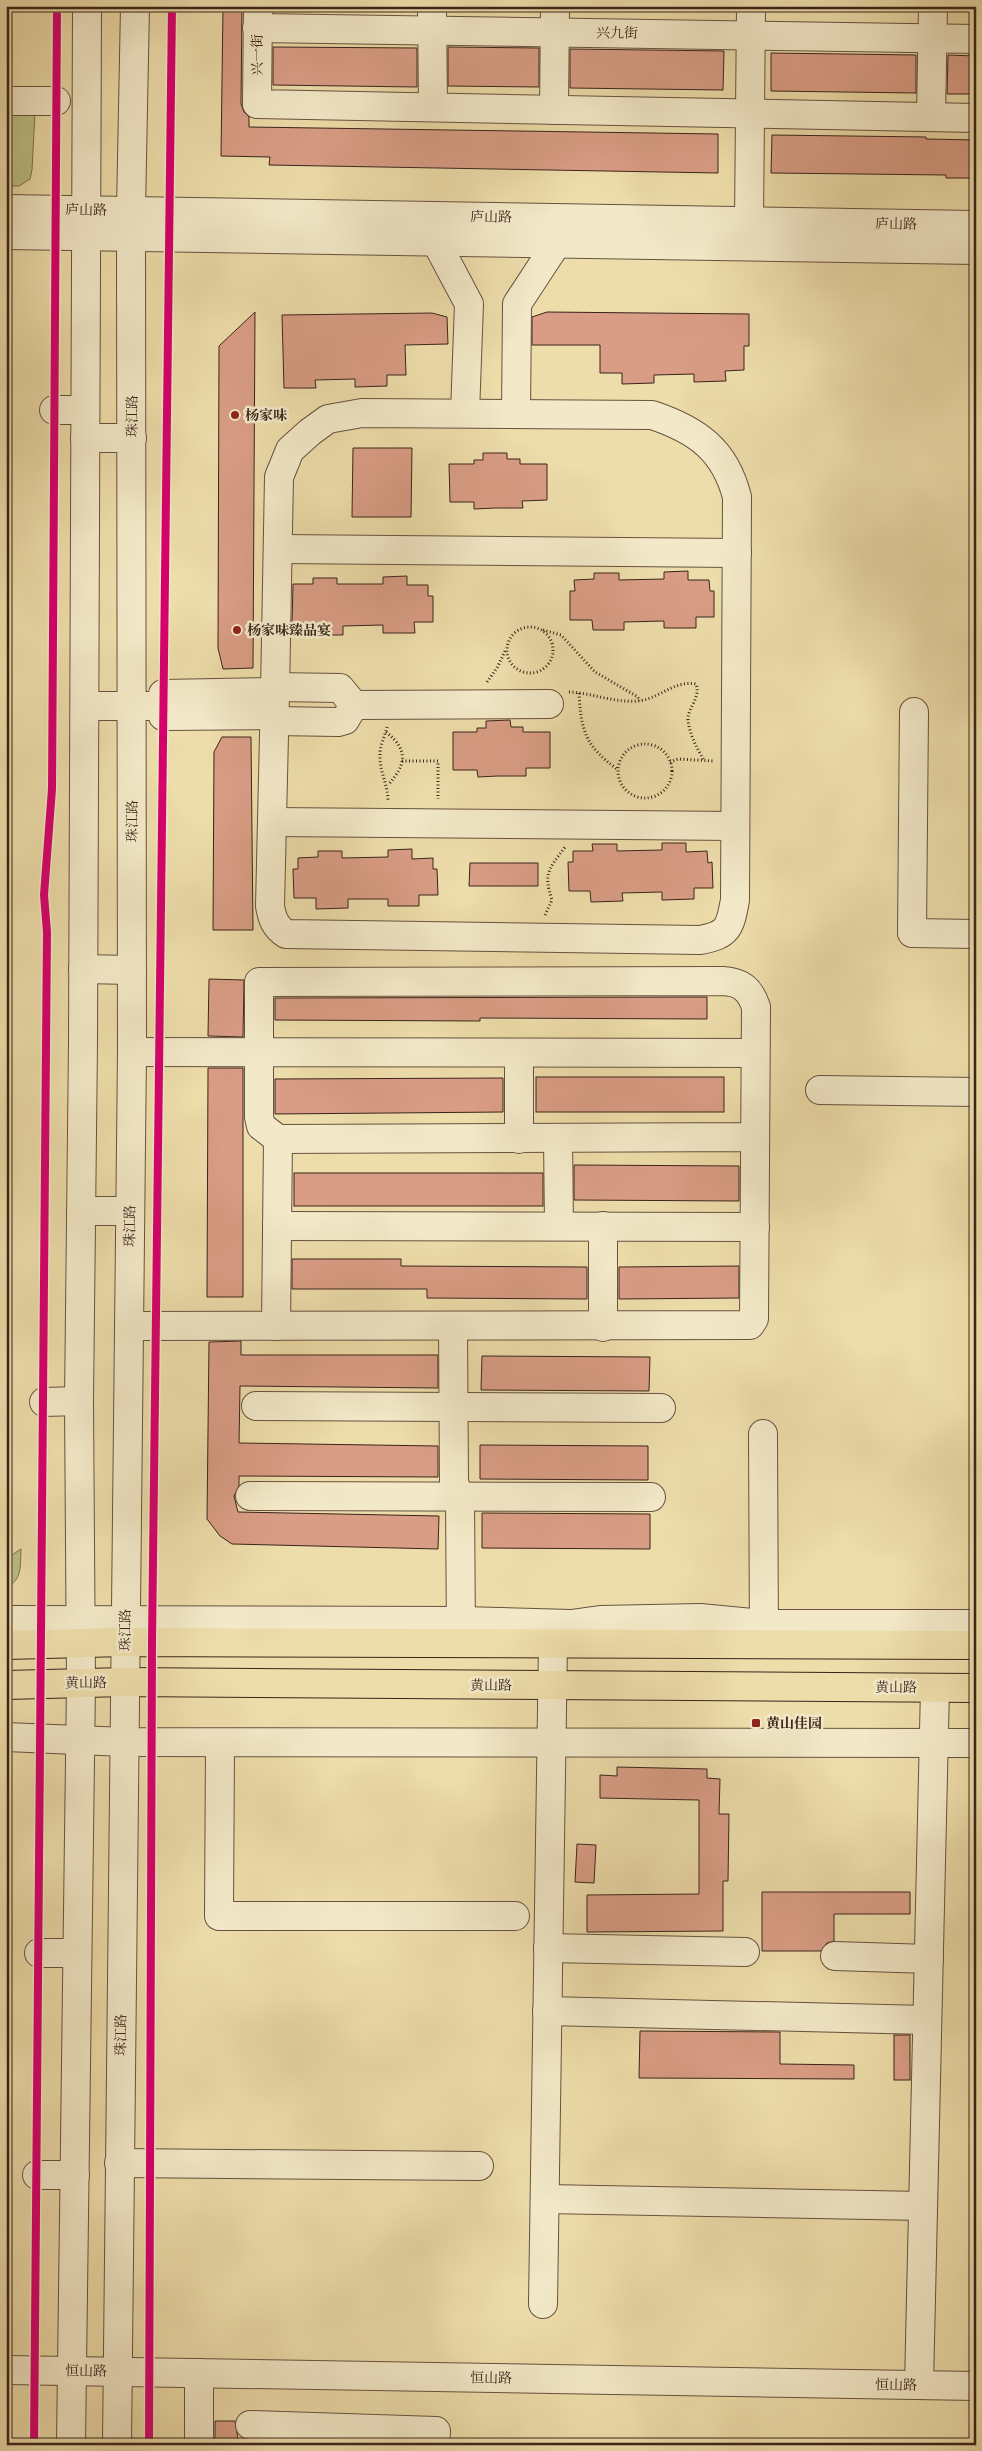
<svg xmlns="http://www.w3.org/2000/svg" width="982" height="2451" font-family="Alegreya,'Noto Serif SC',serif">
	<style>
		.green { fill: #bcc086; stroke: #7b7250 }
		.building { fill: #d99d85; stroke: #3a241b }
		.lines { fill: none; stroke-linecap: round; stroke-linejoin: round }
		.minor-casing { stroke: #67523f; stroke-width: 30 }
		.major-casing { stroke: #3a241b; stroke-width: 30 }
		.path { stroke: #3a241b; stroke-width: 3; stroke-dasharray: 1 2.5; stroke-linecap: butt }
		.minor { stroke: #f3e9c8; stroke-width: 28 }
		.major { stroke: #edddaa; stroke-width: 28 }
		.cycleway-casing { stroke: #f3e9c8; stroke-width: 11 }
		.cycleway { stroke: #d6006c; stroke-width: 8 }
		.poi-dot { fill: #8f2418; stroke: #f3e9c8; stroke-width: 2 }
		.labels { text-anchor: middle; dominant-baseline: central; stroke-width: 5; stroke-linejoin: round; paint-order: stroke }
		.street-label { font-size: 14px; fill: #3a241b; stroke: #f3e9c8 }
		.poi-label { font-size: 14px; font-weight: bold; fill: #3a241b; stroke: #f3e9c8; text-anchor: start }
	</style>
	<rect width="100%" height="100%" fill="#edddaa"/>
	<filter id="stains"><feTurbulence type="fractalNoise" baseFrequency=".004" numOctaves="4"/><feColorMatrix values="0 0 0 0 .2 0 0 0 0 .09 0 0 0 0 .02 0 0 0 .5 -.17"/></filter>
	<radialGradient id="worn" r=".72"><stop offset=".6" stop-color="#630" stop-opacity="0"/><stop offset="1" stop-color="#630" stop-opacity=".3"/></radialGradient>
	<g class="green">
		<polygon points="6,110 35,112 32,170 30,179 19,186 6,186"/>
		<path d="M21 1549C20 1564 23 1581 6 1587V1559Z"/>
	</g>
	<g class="building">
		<polygon points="223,6 242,6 241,104 244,112 249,117 249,127 718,134 718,173 269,165 270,157 221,156"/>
		<polygon points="273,47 417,48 417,87 273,85"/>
		<polygon points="448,47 539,48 539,87 448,86"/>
		<polygon points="570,49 724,51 723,90 570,88"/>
		<polygon points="771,53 916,55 916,93 771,91"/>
		<polygon points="948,55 976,56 976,94 947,94"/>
		<polygon points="772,135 926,137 926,139 976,140 976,178 946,178 946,175 771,173"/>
		<polygon points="255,312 253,668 223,669 218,648 219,346"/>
		<polygon points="547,312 749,314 749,346 744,346 744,370 725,371 726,381 694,382 694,374 654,375 654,383 622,384 622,373 600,373 600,345 532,345 532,317"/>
		<polygon points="432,313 447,317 448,344 405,345 406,375 387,375 387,386 355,387 355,379 315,380 316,388 284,388 282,315"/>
		<polygon points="353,448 412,448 411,517 352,517"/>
		<polygon points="483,453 507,453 507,459 520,459 520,464 547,464 547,500 522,501 523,508 495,508 474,509 474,502 450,502 449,464 474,464 474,460 483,460"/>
		<polygon points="688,571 688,580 709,580 710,591 714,591 714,617 696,617 696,628 664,628 664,621 624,622 624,630 593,630 592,620 570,620 570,591 575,591 574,580 594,579 594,573 619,573 619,580 664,579 664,572"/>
		<polygon points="407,576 407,585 428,585 428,596 433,596 433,622 414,622 415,633 383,633 383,625 343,626 343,635 312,635 311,624 292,625 293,584 313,584 313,578 337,578 337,584 383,584 383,577"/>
		<polygon points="510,720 511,727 523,727 523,732 550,732 550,768 526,768 526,776 498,776 478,777 477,770 453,770 453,732 477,732 477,728 486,728 486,721"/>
		<polygon points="222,737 251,737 253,930 213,930 214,752"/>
		<polygon points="662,843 686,843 686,852 707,851 708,863 712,862 713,888 694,888 694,899 662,900 662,892 622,893 623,901 591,902 590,891 569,891 568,862 573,862 573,851 593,851 592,844 617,844 617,851 662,850"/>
		<polygon points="412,849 412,859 433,858 433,869 437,869 438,895 419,895 419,906 388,906 388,899 348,899 348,908 316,909 316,898 294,898 293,869 298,869 298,858 318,857 318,851 342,851 342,858 388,857 388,850"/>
		<polygon points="470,863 538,863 538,886 469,886"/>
		<polygon points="209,979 244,980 243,1037 208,1036"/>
		<polygon points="707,997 707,1019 480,1018 480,1021 275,1020 275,998"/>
		<polygon points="208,1068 243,1068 243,1297 207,1297"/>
		<rect x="536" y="1077" width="188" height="35"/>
		<polygon points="503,1078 503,1112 275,1114 275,1079"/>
		<polygon points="574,1165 739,1166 739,1201 574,1200"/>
		<rect x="294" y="1173" width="249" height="33"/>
		<polygon points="292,1259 401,1259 401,1266 587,1267 587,1299 427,1298 427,1289 292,1289"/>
		<polygon points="739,1266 739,1298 619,1299 619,1267"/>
		<polygon points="241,1341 241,1355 438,1355 438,1388 240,1386 239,1443 438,1446 438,1477 239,1476 239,1486 234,1496 238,1512 439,1516 438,1549 232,1544 220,1536 207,1519 209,1342"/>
		<polygon points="482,1356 650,1357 649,1391 481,1390"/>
		<polygon points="480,1445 648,1446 648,1480 480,1479"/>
		<polygon points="482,1513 650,1514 650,1549 482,1548"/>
		<polygon points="617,1767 707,1769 707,1778 720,1779 719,1814 729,1814 728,1881 723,1881 723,1931 587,1932 587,1895 699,1894 699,1800 600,1798 600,1775 617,1776"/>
		<polygon points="577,1844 596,1845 594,1883 575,1882"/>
		<polygon points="762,1892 910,1892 910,1914 834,1914 834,1941 827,1943 821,1951 762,1951"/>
		<polygon points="640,2031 780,2032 780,2064 854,2065 854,2079 639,2078"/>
		<rect x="894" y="2035" width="16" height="45"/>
		<polygon points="215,2421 235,2421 239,2445 215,2445"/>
	</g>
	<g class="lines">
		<defs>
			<g id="minor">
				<polyline points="258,6 257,104 976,118"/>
				<polyline points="432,6 433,107"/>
				<polyline points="257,28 976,39"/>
				<polyline points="6,101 56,101"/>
				<polyline points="554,110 555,6"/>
				<polyline points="931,117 933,6"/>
				<polyline points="6,209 976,225"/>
				<polyline points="749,221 751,6"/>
				<polyline points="6,235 976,250"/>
				<polyline points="435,240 469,304 465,413"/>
				<polyline points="54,410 85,410"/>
				<polyline points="516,414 517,304 557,243"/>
				<polyline points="85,438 132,438"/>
				<polyline points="278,549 737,553"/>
				<polyline points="275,687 340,688 354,705 549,704"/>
				<path d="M163 694 275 692 279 477 290 450 310 432 328 419 362 413 652 415C697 430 725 450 737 497L735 900C730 928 728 935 700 940L286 934C275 927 272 918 270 906L275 692"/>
				<polyline points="85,706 151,706"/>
				<polyline points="914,712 912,933 976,934"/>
				<polyline points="163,716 275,715"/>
				<polyline points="275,721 338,722 345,720 354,705"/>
				<polyline points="272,822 735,826"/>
				<polyline points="83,969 132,970"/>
				<polyline points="132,1052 755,1053"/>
				<polyline points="519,1053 519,1139"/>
				<polyline points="820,1090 976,1092"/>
				<polyline points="558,1138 559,1226"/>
				<polyline points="81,1211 130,1211"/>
				<polyline points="277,1226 755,1227"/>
				<polyline points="603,1226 603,1327"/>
				<path d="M129 1326 750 1325 754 1319C755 1215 755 1111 756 1007 750 989 741 982 723 981L259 982V1117L261 1126 278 1139 755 1137"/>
				<polyline points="276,1326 278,1139"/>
				<polyline points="453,1326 454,1483 460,1496 461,1639"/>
				<polyline points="44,1402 79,1401"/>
				<polyline points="256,1406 661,1408"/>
				<polyline points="763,1434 764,1642"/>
				<polyline points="250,1496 651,1497"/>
				<polyline points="6,1620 461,1621 571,1624 600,1620 700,1618 764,1624 976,1624"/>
				<polyline points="6,1737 125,1742 976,1743"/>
				<polyline points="220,1743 219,1916 515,1916"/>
				<polyline points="548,1948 745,1952"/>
				<polyline points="39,1953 77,1953"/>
				<polyline points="835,1956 929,1959"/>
				<polyline points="547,2011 927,2020"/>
				<polyline points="119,2163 479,2166"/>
				<polyline points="37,2175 75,2175"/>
				<polyline points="545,2199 923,2206"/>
				<polyline points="543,2304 553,1643"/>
				<polyline points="6,2370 976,2386"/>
				<polyline points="919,2385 935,1688"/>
				<polyline points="250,2425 436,2431 435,2445"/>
				<polyline points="71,2445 81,1684 79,1401 83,1042 87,6"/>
				<polyline points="117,2445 132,1052 131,210 135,6"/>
				<polyline points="199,2445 199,2373"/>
			</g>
			<g id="major">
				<polyline points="6,1645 125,1642 976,1645"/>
				<polyline points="6,1685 125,1682 976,1688"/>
			</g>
		</defs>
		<use href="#minor" class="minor-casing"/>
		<use href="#major" class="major-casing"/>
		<g class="path">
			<circle cx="530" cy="650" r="23"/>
			<polyline points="543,630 561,635 595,672 638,697 639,701"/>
			<polyline points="487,682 497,668 506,649"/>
			<path d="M569 692C592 693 614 703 638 701 659 699 674 680 696 684 701 697 689 706 688 718 688 731 697 749 704 760"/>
			<path d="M579 693C581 730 585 746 617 769"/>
			<path d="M387 727C385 736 380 745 380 754 379 771 388 784 388 801"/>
			<path d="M386 732C409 750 406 765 388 785"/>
			<circle cx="645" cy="771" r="27"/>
			<polyline points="402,761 438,761 438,799"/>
			<polyline points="670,762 678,759 714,761"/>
			<path d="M545 915 552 900C543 873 549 869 565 847"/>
		</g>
		<use href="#minor" class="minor"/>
		<use href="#major" class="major"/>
		<defs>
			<g id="cycleway">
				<polyline points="34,2445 47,932 44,895 52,789 57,6"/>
				<polyline points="149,2445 152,1642 172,6"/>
			</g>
		</defs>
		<use href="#cycleway" class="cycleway-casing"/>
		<use href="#cycleway" class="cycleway"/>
	</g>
	<g class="poi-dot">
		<circle cx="235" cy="415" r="5"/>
		<circle cx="237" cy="630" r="5"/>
		<rect x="751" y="1718" width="10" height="10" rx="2.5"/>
	</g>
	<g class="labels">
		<g class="street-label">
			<text transform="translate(617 33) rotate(1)">兴九街</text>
			<text transform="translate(257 55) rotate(-90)">兴一街</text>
			<text transform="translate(86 210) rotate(1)">庐山路</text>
			<text transform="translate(491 217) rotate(1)">庐山路</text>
			<text transform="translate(896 224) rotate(1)">庐山路</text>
			<text transform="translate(132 416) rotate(-90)">珠江路</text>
			<text transform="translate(132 821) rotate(-90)">珠江路</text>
			<text transform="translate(130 1226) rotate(-89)">珠江路</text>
			<text transform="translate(125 1630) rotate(-90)">珠江路</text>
			<text transform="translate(86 1683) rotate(-1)">黄山路</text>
			<text x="491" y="1685">黄山路</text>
			<text x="896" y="1687">黄山路</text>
			<text transform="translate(121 2035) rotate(-89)">珠江路</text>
			<text transform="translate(86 2371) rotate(1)">恒山路</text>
			<text transform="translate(491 2378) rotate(1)">恒山路</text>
			<text transform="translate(896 2385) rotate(1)">恒山路</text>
		</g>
		<g class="poi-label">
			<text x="245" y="415">杨家味</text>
			<text x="247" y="630">杨家味臻品宴</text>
			<text x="766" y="1723">黄山佳园</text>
		</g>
	</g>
	<rect width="982" height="2451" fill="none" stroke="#edddaa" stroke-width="25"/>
	<rect x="8" y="8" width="967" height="2436" fill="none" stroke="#3a241b" stroke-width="2.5"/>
	<rect x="12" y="12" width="957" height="2426" fill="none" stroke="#3a241b"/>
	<rect width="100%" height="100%" filter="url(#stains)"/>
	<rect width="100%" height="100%" fill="url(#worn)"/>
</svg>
